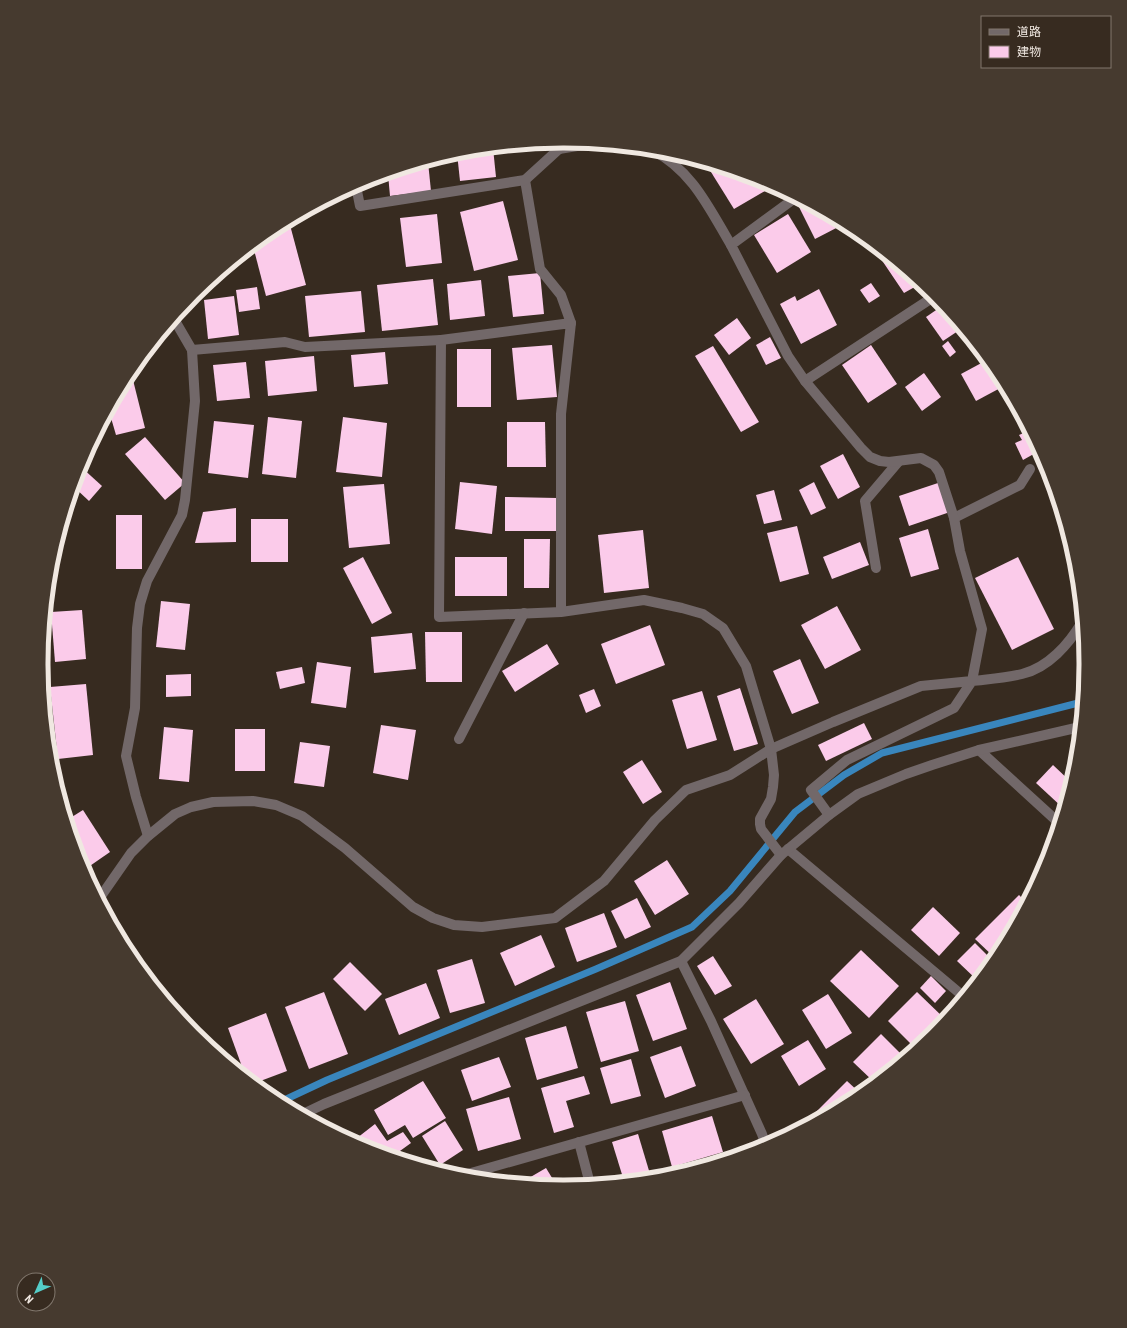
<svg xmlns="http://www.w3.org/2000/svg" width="1127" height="1328" font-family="'Roboto Condensed','Noto Sans JP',sans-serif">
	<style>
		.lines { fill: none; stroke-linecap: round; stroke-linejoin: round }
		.stream { stroke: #3986bd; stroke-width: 7 }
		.building { fill: #fbcbea }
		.minor { stroke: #726869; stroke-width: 10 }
		.rim { fill: none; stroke: #f0e8e1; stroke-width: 5 }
	</style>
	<rect width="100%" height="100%" fill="#372b20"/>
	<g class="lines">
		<polyline class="stream" points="280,1102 327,1080 596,969 692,927 730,891 795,812 844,775 882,753 1082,702"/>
	</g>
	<g class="building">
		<polygon points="493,148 496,177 460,181 457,153"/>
		<polygon points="428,162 431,191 390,196 388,174"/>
		<polygon points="706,164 758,180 765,191 734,209"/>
		<polygon points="332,198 333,205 317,206"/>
		<polygon points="503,201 518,260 474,271 460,212"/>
		<polygon points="800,201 844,224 815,239 797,203"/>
		<polygon points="437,214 442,263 406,267 400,218"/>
		<polygon points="788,214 811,252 777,273 754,235"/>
		<polygon points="290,225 306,285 266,296 253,246 273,230"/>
		<polygon points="886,256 894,263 920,284 904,293 881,259"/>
		<polygon points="540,273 544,314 513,317 508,276"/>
		<polygon points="433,279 438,325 382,331 377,285"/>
		<polygon points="481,280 485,316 450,320 447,284"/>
		<polygon points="871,283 880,296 869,303 860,290"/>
		<polygon points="257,287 260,309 239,312 236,290"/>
		<polygon points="819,289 837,325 801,344 780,304 795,296 797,301"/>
		<polygon points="361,291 365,332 309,337 305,296"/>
		<polygon points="234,296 239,335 208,339 204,300"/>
		<polygon points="942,306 961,329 943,341 926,317"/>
		<polygon points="737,318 751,338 729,355 714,335"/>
		<polygon points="770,337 781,358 766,365 756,345"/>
		<polygon points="948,341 956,352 950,357 942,346"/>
		<polygon points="552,345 557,397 517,400 512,348"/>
		<polygon points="871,345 897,384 868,403 842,365"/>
		<polygon points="713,346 759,422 741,432 695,356"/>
		<rect x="457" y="349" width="34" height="58"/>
		<polygon points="385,352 388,384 354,387 351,355"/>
		<polygon points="314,356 317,391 268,396 265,361"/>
		<polygon points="987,360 998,374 1004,386 976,401 961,374"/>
		<polygon points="246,362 250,398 217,401 213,365"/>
		<polygon points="924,373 941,397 922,411 905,387"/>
		<polygon points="133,380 145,428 116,435 109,411 125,382"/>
		<polygon points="268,417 302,421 296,478 262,474"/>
		<polygon points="343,417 387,423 382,477 336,472"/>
		<polygon points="214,421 254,425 248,478 208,473"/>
		<polygon points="507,422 545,422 546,467 507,467"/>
		<polygon points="1028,431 1039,451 1023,460 1015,443 1022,440 1019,435"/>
		<polygon points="145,437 185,483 165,500 125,454"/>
		<polygon points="843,454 860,487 838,499 820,466"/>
		<polygon points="80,466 102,486 89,501 74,487"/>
		<polygon points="460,482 497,486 492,534 455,529"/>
		<polygon points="814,482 826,508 811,515 799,490"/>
		<polygon points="941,482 950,512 909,526 899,496"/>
		<polygon points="384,484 390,544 349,548 343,487"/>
		<polygon points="73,490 77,494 69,502"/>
		<polygon points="774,490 782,520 764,524 756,495"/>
		<polygon points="505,497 557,498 557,531 505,531"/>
		<polygon points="236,508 236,542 195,543 203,512"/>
		<rect x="116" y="515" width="26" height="54"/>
		<rect x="251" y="519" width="37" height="43"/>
		<polygon points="797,526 809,574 780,582 767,533"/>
		<polygon points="928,529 939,569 911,577 899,538"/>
		<polygon points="643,530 649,588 604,593 598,535"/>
		<polygon points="524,539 550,539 549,588 524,588"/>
		<polygon points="860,542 869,565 832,579 823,557"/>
		<polygon points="363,557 392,613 372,624 343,568"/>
		<rect x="455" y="557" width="52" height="39"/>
		<polygon points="1018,557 1054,629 1012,650 975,578"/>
		<polygon points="161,601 190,604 185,650 156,647"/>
		<polygon points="837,606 861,650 825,669 801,625"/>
		<polygon points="82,610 86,659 55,662 51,612"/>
		<polygon points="650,625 665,665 616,684 601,644"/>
		<polygon points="425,632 462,632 462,682 426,682"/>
		<polygon points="412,633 416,669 374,673 371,637"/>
		<polygon points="547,644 559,664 515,692 502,671"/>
		<polygon points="800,659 819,703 792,714 773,671"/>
		<polygon points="317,662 351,667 346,708 311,703"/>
		<polygon points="302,667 305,683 280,689 276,672"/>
		<polygon points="191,674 191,696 166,697 166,675"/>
		<polygon points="86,684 93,755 58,759 50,687"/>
		<polygon points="740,688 758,744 734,751 717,696"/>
		<polygon points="594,689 601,706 586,713 579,695"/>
		<polygon points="702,691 717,740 687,749 672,700"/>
		<polygon points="864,723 872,739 826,761 818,745"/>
		<polygon points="381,725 416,730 408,780 373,773"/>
		<polygon points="164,727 193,730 189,782 159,779"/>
		<rect x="235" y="729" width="30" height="42"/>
		<polygon points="300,742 330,746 324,787 294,783"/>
		<polygon points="642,760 662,792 643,804 623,772"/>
		<polygon points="1053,765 1071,782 1063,808 1036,783"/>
		<polygon points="83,810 110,852 84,870 81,864 67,820"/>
		<polygon points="667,860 689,894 655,915 634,881"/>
		<polygon points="1019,895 1026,902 995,958 975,939"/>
		<polygon points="637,898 651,927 625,939 611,911"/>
		<polygon points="933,907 960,933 939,956 911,930"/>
		<polygon points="604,913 617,947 577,962 565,928"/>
		<polygon points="541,935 555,967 515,986 500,953"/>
		<polygon points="975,943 993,961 977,980 957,961"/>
		<polygon points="861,950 899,986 869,1018 830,981"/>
		<polygon points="713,956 732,986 715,995 697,966"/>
		<polygon points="472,959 485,1003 450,1013 437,970"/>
		<polygon points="350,962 382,994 365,1011 333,979"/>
		<polygon points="931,976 946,991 935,1003 920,988"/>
		<polygon points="670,982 687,1029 653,1041 636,995"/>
		<polygon points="426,983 440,1018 399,1035 385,999"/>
		<polygon points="324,992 348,1054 309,1069 285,1007"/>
		<polygon points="917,992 945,1019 933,1034 915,1048 888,1021"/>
		<polygon points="828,994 852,1033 826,1049 802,1010"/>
		<polygon points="756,999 784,1044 751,1064 723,1019"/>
		<polygon points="625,1001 639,1051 601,1062 586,1012"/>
		<polygon points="266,1013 287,1071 255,1083 245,1075 228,1028"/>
		<polygon points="566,1026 578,1068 537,1080 525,1038"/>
		<polygon points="881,1034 904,1057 874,1082 853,1062"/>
		<polygon points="808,1040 826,1069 799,1086 781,1056"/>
		<polygon points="681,1046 696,1086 665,1098 650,1057"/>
		<polygon points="499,1057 511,1087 472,1101 461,1070"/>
		<polygon points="631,1059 641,1096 611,1104 600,1068"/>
		<polygon points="584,1076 590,1094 566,1101 574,1127 554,1133 541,1088"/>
		<polygon points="423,1081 446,1118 413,1138 405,1125 388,1135 374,1110"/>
		<polygon points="847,1081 860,1093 854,1099 806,1124 805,1123"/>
		<polygon points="509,1097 521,1139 478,1151 466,1109"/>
		<polygon points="712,1116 723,1152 672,1167 662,1131"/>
		<polygon points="445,1121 463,1150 440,1165 422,1136"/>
		<polygon points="375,1124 387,1141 403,1132 411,1143 393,1156 366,1147 357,1138"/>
		<polygon points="638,1134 650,1174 624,1181 612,1142"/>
		<polygon points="546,1168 557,1186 522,1182"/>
	</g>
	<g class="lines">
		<g class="minor">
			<polyline points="559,149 589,144"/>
			<path d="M652 150C692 170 709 208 731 245"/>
			<polyline points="525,180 540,269 561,295 571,323"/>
			<polyline points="356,186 360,206 525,180 559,149 554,142"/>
			<polyline points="192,350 285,342 305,347 441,340"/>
			<polyline points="805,381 935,296"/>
			<polyline points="954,518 1020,485 1030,469"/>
			<polyline points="876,568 865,501 899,461"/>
			<polyline points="561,612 561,414 571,323 441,340 439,617 561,612 644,600 682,608 703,614 723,628 746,666 771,749 774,775 773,787 771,799 760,819 760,824 761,829 781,855"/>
			<polyline points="459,739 524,613"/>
			<polyline points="979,750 1059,823"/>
			<path d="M829 815 811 790 847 760 954 708 972 681C989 679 1006 678 1022 674 1048 668 1069 644 1082 622"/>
			<polyline points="148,836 136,797 126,756 135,708 137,628 140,604 147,581 182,515 185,500 195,401 192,350 174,319"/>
			<polyline points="788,849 963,996"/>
			<polyline points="99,899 131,853 148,836 175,814 191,807 213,802 253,801 276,805 302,816 345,848 413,907 433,918 454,925 482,927 555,918 604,881 655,820 686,790 730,775 771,749 833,722 921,686 972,681 982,629 960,551 954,518 939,472 934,465 921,458 889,462 880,461 870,457 861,448 805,381 788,356 731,245 795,198"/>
			<polyline points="681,961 711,1021 762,1134 766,1146"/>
			<polyline points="303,1114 324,1104 681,961 739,903 781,855 829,815 858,794 906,774 932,765 979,750 1080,727"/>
			<polyline points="579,1142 590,1184"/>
			<polyline points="462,1176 464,1175 745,1095"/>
		</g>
	</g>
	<path d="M0 0H1127V1328H0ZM563 148H564A515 515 0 0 1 1079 663V665A515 515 0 0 1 564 1180H563A515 515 0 0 1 48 665V663A515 515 0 0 1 563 148Z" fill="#463a2f" fill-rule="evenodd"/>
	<path class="rim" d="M563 148H564A515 515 0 0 1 1079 663V665A515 515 0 0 1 564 1180H563A515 515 0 0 1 48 665V663A515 515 0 0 1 563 148Z"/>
	<rect x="981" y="16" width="130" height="52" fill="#372b20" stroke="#81776d"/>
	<rect x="989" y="29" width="20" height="6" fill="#726869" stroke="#81776d"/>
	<text x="1017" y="36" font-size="12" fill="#f0e8e1">道路</text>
	<rect x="989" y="46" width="20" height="12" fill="#fbcbea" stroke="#81776d"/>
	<text x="1017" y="56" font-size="12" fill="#f0e8e1">建物</text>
	<g transform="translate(36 1292) rotate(225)"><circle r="19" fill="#372b20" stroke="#81776d"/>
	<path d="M0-3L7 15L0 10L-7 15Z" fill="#54cdc8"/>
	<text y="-6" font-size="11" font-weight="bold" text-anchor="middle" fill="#f0e8e1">N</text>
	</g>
</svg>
